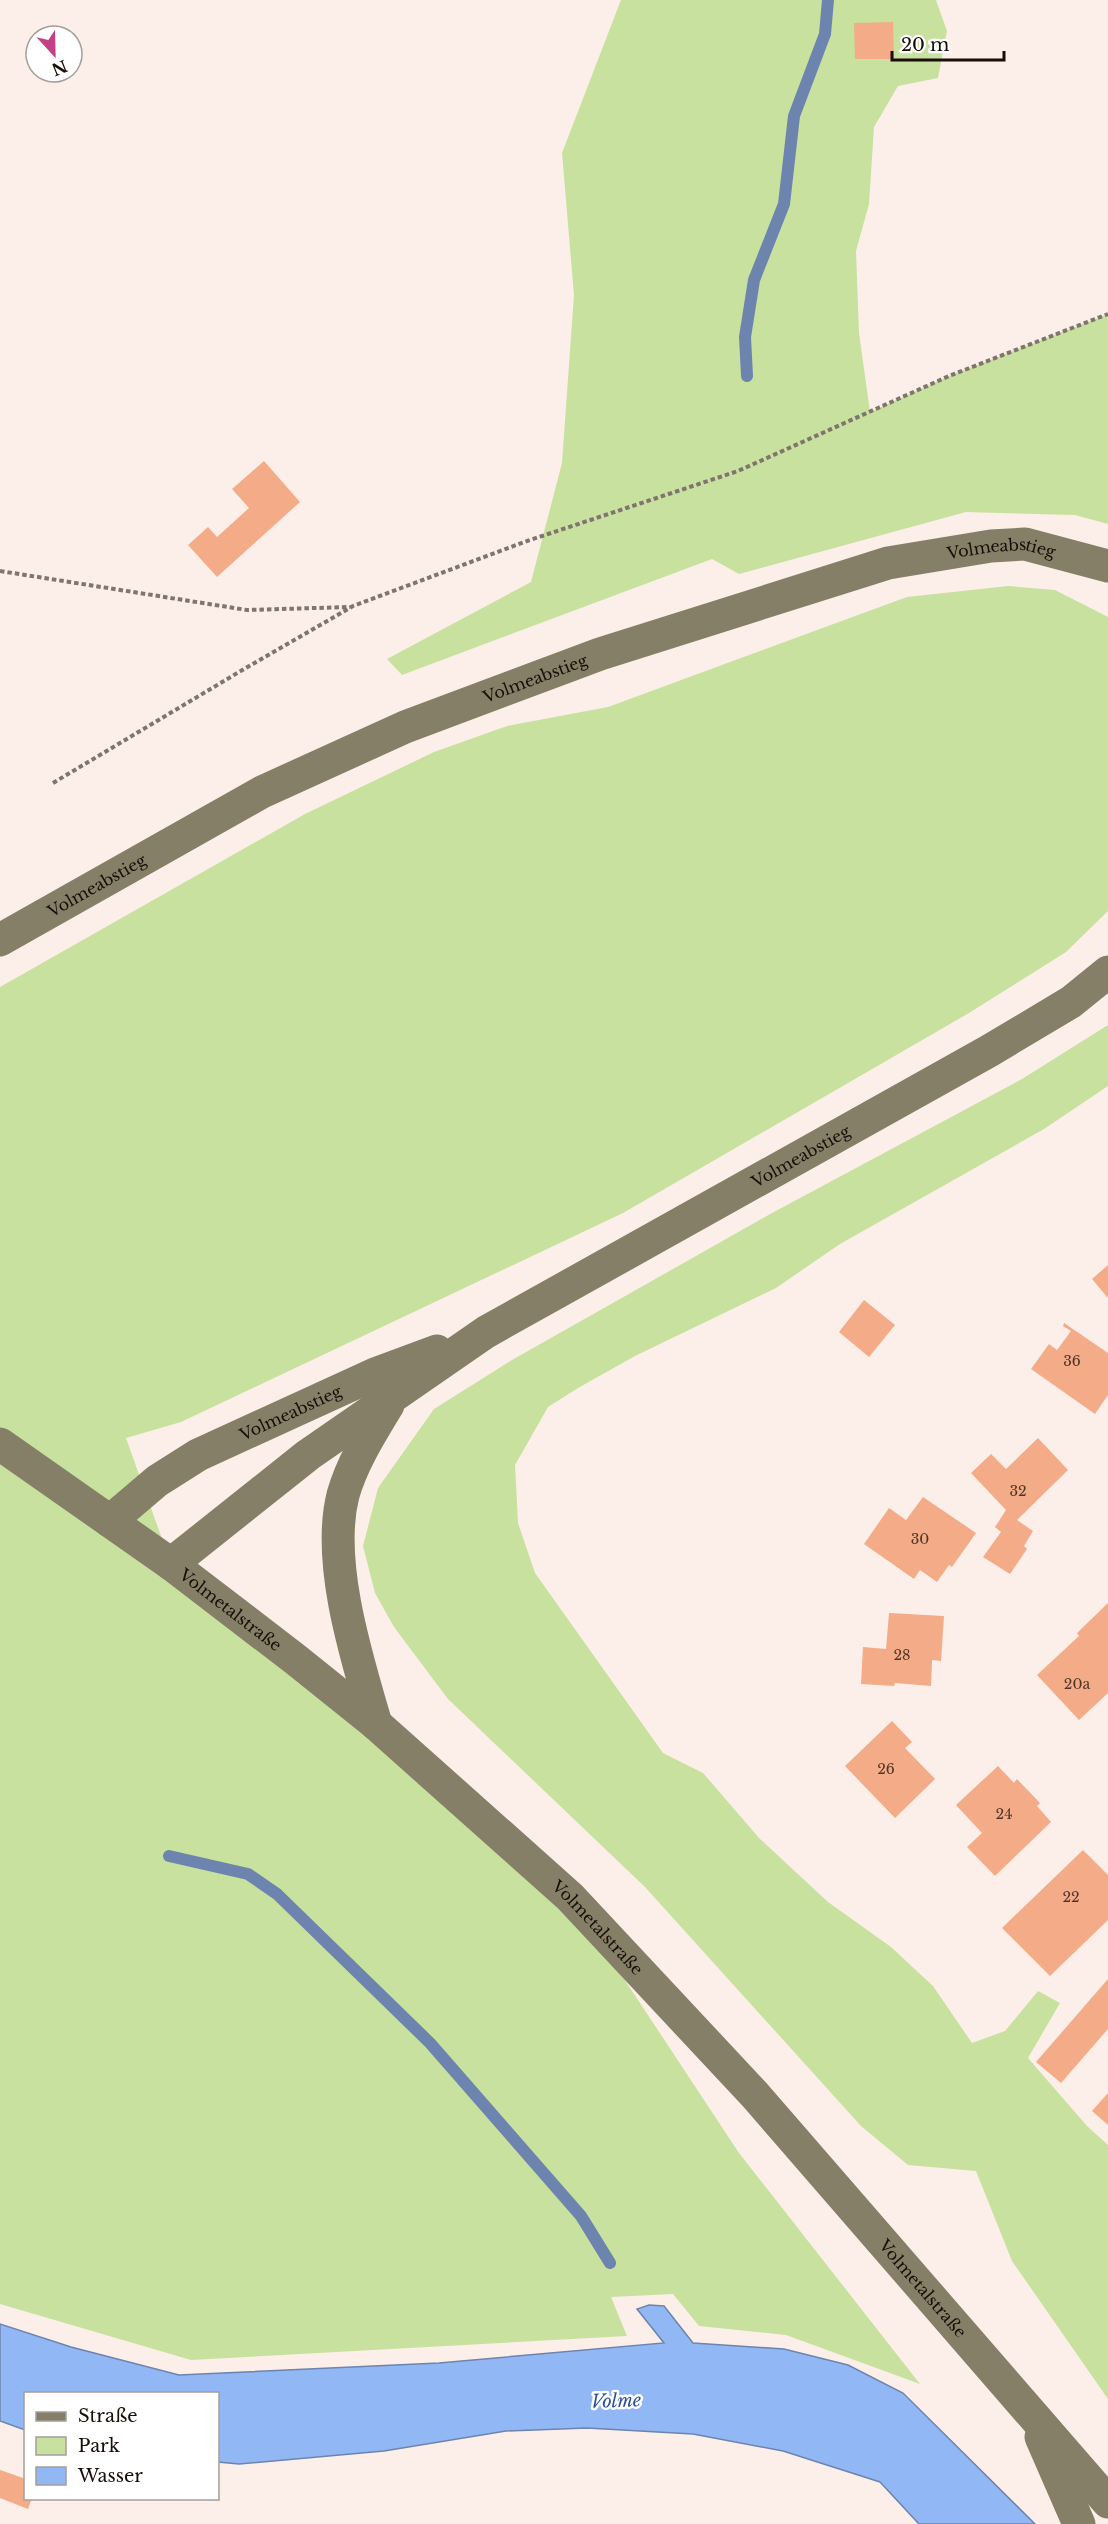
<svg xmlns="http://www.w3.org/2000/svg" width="1108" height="2524" font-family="'Libre Baskerville',serif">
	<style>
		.green { fill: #c8e19e }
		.water { fill: #92b7f5; stroke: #6d84ae; stroke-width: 1.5 }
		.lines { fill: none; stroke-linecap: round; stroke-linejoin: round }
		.stream { stroke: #6d84ae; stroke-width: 12 }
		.building { fill: #f3ac87 }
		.path { stroke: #80746f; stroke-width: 4; stroke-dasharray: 4.5 3; stroke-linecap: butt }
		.primary { stroke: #867f67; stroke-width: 33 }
		.labels { text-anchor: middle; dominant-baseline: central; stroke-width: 5; stroke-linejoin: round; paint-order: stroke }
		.number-label { font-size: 14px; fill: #4f3528 }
		.street-label { font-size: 16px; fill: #180d08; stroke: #fff }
		.water-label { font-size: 18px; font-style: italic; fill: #265099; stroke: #fff }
	</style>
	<rect width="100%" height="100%" fill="#fcefe9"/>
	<g class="green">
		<polygon points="621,0 936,0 947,31 938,78 898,86 874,127 869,204 856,251 859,333 870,412 949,376 1108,314 1108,524 1075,515 966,512 739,574 712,559 402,675 387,659 531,582 562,463 574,295 562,153"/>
		<polygon points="1008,586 1055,590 1108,617 1108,911 1066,952 969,1013 623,1213 181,1422 126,1438 171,1564 570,1897 739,2153 920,2384 786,2335 699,2326 673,2294 611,2297 627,2336 191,2360 0,2304 0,987 305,814 434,752 507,726 608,707 907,597"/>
		<polygon points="1108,1025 1108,1086 1044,1129 840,1244 776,1288 635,1356 578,1388 548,1407 515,1465 518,1523 535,1573 663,1753 703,1773 760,1839 828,1902 891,1947 933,1986 972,2043 1005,2031 1038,1991 1060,2003 1028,2058 1087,2126 1108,2145 1108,2399 1012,2261 976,2171 908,2165 861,2126 645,1887 448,1699 394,1627 375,1593 363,1546 378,1488 434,1409 512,1360 772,1213 1022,1079"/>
	</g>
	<polygon class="water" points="649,2305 664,2306 693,2343 784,2349 848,2365 903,2393 1035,2524 919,2524 880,2482 783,2451 693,2434 587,2428 506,2431 384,2451 239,2464 218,2462 218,2394 26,2394 25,2430 0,2421 0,2324 71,2347 179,2375 439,2363 664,2343 637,2309"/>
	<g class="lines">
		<g class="stream">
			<polyline points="747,376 745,337 754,280 784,204 794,116 825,34 828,0"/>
			<polyline points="169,1856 248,1874 277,1894 430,2043 581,2216 610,2263"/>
		</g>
	</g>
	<g class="building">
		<polygon points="893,22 894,59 855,59 854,23"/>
		<polygon points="264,461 300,502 217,577 188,545 208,527 217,537 249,508 232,489"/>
		<polygon points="1108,1265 1108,1298 1092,1279"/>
		<polygon points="864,1300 895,1325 869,1357 839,1332"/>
		<polygon points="1064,1323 1108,1353 1108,1395 1095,1414 1031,1369 1049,1344 1057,1350 1071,1331 1063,1326"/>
		<polygon points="1038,1438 1068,1470 1017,1520 1033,1531 1024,1546 1027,1549 1010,1574 983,1557 1001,1532 995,1527 1006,1510 971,1473 991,1454 1006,1469"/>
		<polygon points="923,1497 976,1533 952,1567 949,1565 937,1582 920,1570 914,1579 864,1544 889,1508 906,1520"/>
		<polygon points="1108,1603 1108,1693 1079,1720 1037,1675 1079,1636 1077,1633"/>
		<polygon points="889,1613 944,1616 941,1661 932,1660 931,1686 895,1683 894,1686 861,1684 863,1647 886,1649"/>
		<polygon points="892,1721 912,1742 905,1748 935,1779 895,1818 845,1766"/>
		<polygon points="998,1766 1014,1783 1017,1779 1040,1803 1037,1806 1051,1822 995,1876 967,1847 982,1833 956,1805"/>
		<polygon points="1083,1850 1108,1875 1108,1920 1050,1976 1002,1928"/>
		<polygon points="1108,1979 1108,2029 1061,2083 1036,2062"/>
		<polygon points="1108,2093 1108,2125 1092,2111"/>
		<polygon points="0,2470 26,2479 26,2498 32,2498 28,2509 0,2498"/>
	</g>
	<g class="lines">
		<g class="path">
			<polyline points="0,571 247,610 350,607"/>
			<polyline points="53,783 239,672 353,606 527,541 738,471 949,376 1108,314"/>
		</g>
		<g class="primary">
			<path id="s1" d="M0 940 262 792 405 727 600 654 888 563 991 546 1025 544 1108 566"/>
			<path id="s2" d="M0 1444 171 1564 295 1659 376 1724 570 1897 755 2095 1108 2502"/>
			<path id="s3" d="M110 1521 157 1481 198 1455 375 1374 437 1351"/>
			<path id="s4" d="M171 1564 308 1455 486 1332 989 1051 1071 1002 1108 972"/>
			<path d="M376 1724C357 1659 326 1562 343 1495 352 1463 371 1433 388 1405"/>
			<polyline points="1041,2437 1079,2524"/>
		</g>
	</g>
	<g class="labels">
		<g class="number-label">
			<text x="1072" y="1361">36</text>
			<text x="1018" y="1491">32</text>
			<text x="920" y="1539">30</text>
			<text x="902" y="1655">28</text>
			<text x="1077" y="1684">20a</text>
			<text x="886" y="1769">26</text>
			<text x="1004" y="1814">24</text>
			<text x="1071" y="1897">22</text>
		</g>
		<g class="street-label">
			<text stroke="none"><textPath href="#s1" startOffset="1083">Volmeabstieg</textPath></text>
			<text stroke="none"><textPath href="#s1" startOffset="597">Volmeabstieg</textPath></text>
			<text stroke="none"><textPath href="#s1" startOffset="111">Volmeabstieg</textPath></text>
			<text stroke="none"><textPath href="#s4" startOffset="752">Volmeabstieg</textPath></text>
			<text stroke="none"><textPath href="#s3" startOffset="212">Volmeabstieg</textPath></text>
			<text stroke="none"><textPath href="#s2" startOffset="284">Volmetalstraße</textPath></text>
			<text stroke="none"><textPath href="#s2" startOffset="770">Volmetalstraße</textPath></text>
			<text stroke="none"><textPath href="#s2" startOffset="1256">Volmetalstraße</textPath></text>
		</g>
		<g class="water-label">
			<text transform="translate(616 2401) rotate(-2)">Volme</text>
		</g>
	</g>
	<rect x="24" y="2392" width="195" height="108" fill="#ffffff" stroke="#a39e9c" stroke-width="1.5"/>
	<rect x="36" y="2412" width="30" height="9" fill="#867f67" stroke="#a39e9c" stroke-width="1.5"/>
	<text x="78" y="2422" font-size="18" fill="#180d08">Straße</text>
	<rect x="36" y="2437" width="30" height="18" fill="#c8e19e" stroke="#a39e9c" stroke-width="1.5"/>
	<text x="78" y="2452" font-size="18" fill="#180d08">Park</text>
	<rect x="36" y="2467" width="30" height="18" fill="#92b7f5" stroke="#a39e9c" stroke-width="1.5"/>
	<text x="78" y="2482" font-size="18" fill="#180d08">Wasser</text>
	<g transform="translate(54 54) rotate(158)"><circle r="28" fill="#ffffff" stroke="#a39e9c" stroke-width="1.5"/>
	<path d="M0-4.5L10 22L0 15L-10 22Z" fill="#c54186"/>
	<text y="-9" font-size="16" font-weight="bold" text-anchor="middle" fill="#180d08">N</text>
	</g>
	<path d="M892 51v9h112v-9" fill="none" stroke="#180d08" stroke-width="3"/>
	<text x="901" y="51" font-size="18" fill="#180d08" stroke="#ffffff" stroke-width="4.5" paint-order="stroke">20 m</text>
</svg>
